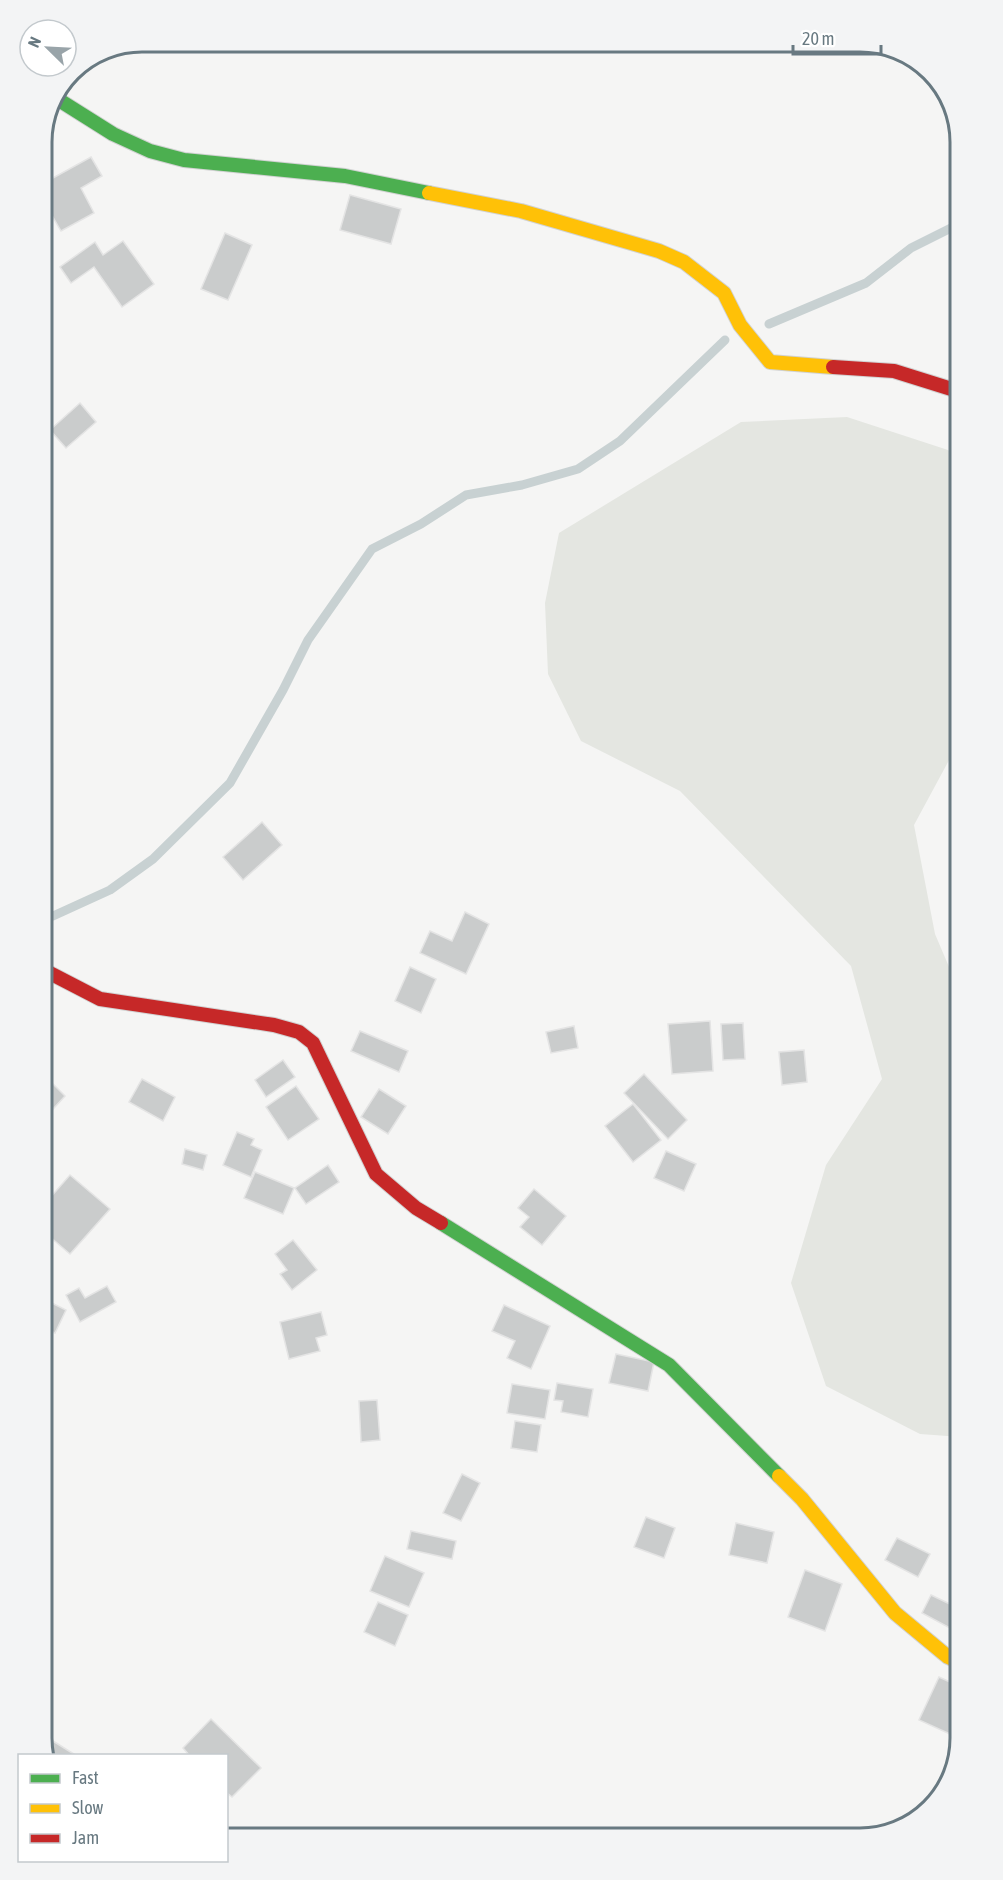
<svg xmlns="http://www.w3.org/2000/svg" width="1003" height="1880" font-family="'Asap Condensed',sans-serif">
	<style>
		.green { fill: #e4e6e1 }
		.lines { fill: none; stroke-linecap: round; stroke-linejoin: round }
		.stream { stroke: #c8d1d2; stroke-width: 9 }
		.building { fill: #cacccc; stroke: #e4e4e4; stroke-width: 1.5 }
		.fast-casing { stroke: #d1d2d2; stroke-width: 16 }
		.slow-casing { stroke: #d1d2d2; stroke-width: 16 }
		.jam-casing { stroke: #d1d2d2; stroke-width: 16 }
		.fast { stroke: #4caf50; stroke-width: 14 }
		.slow { stroke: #ffc107; stroke-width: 14 }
		.jam { stroke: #c62828; stroke-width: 14 }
		.rim { fill: none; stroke: #687981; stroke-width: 3 }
	</style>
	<rect width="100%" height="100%" fill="#f5f5f4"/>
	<polygon class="green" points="847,417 948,450 961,463 961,738 914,825 935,934 961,995 961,1437 920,1434 826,1386 791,1283 826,1165 882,1079 851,966 680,791 581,741 548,674 545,603 559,533 741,422"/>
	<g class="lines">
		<g class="stream">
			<polyline points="769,324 866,283 911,248 961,223"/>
			<polyline points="42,919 53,916 110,890 153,859 230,783 283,690 308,640 372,549 421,524 466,495 522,485 578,469 620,441 725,340"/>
		</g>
	</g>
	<g class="building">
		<polygon points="91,157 102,176 81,188 94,213 61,231 42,198 42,184"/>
		<polygon points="350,195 401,209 391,244 340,230"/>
		<polygon points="225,233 252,245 228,300 201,289"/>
		<polygon points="123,241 154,284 122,307 94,267 71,283 60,267 95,242 103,255"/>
		<polygon points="80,403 96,422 66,448 50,430"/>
		<polygon points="262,822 282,845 243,880 223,857"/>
		<polygon points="465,912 489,924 466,974 420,953 430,931 452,941"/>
		<polygon points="410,967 436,979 421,1013 395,1001"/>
		<polygon points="710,1021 713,1071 672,1074 668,1024"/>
		<polygon points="743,1023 745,1059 723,1060 721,1024"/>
		<polygon points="574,1026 578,1048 551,1053 546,1032"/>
		<polygon points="360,1031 408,1051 399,1072 351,1051"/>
		<polygon points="804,1050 807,1082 782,1085 779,1052"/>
		<polygon points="283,1060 295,1077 266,1097 255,1080"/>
		<polygon points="42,1073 65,1096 42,1121"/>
		<polygon points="644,1074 687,1120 668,1139 624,1093"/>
		<polygon points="142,1079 175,1097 163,1121 129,1102"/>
		<polygon points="296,1086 319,1119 288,1140 266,1107"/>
		<polygon points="379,1089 406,1106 388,1134 361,1117"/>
		<polygon points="633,1104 661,1140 633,1162 605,1126"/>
		<polygon points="237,1132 254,1139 251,1145 262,1150 251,1177 223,1165"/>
		<polygon points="185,1149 207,1155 203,1170 182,1164"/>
		<polygon points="666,1151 696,1164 684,1191 654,1178"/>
		<polygon points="328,1165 339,1182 306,1204 295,1188"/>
		<polygon points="255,1172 294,1188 283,1214 244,1198"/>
		<polygon points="70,1175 110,1209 70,1254 42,1230 42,1207"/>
		<polygon points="534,1189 566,1216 542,1245 520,1227 529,1217 518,1208"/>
		<polygon points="293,1240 317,1270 292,1290 280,1274 287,1270 275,1254"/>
		<polygon points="107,1286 116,1302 80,1322 66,1295 79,1288 85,1298"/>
		<polygon points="42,1298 66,1310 55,1333 42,1327"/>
		<polygon points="504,1305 550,1326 531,1369 507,1358 515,1341 492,1331"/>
		<polygon points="321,1312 327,1335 316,1338 320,1351 289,1359 280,1322"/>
		<polygon points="616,1354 654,1362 648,1391 609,1383"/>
		<polygon points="557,1383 593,1389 588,1417 561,1412 563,1401 554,1400"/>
		<polygon points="512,1384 550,1390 545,1419 507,1413"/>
		<polygon points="377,1400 380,1440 361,1442 359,1401"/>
		<polygon points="515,1421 541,1425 537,1452 511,1448"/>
		<polygon points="462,1474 480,1483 461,1521 443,1513"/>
		<polygon points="646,1517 675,1528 664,1558 634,1547"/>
		<polygon points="736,1523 774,1532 767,1563 729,1555"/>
		<polygon points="411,1531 456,1541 452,1559 407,1549"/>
		<polygon points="897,1538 930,1554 918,1577 885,1560"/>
		<polygon points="385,1556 424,1573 409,1607 370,1591"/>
		<polygon points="805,1570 842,1584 825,1631 788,1617"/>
		<polygon points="931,1595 954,1606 958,1600 961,1602 961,1634 922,1613"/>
		<polygon points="378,1602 408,1615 395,1646 364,1632"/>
		<polygon points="939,1677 961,1687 961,1739 919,1720"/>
		<polygon points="211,1719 261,1768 232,1797 226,1792 226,1756 190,1756 183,1748"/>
		<polygon points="53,1741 77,1756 46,1756"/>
	</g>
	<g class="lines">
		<defs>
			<g id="fast">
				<polyline points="59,100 113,134 150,151 184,160 345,176 429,193"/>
				<polyline points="441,1223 669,1365 779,1476"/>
			</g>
			<g id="slow">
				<polyline points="429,193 521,211 659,251 684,262 724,293 740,325 770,362 833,367"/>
				<polyline points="779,1476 802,1499 895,1613 948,1657 961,1663"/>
			</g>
			<g id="jam">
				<polyline points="833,367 894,371 961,392"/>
				<polyline points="42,969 100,999 274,1025 299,1032 313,1043 376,1174 416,1208 441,1223"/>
			</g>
		</defs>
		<use href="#fast" class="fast-casing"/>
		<use href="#slow" class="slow-casing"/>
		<use href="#jam" class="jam-casing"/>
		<use href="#fast" class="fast"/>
		<use href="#slow" class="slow"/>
		<use href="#jam" class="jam"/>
	</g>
	<path d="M0 0H1003V1880H0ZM142 52H860A90 90 0 0 1 950 142V1738A90 90 0 0 1 860 1828H142A90 90 0 0 1 52 1738V142A90 90 0 0 1 142 52Z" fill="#f3f4f5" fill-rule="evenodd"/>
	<path class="rim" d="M142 52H860A90 90 0 0 1 950 142V1738A90 90 0 0 1 860 1828H142A90 90 0 0 1 52 1738V142A90 90 0 0 1 142 52Z"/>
	<rect x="18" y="1754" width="210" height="108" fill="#ffffff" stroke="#c3c9cd" stroke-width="1.5"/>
	<rect x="30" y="1774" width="30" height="9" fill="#4caf50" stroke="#c3c9cd" stroke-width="1.5"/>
	<text x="72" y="1784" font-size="18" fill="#687981">Fast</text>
	<rect x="30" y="1804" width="30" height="9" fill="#ffc107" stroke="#c3c9cd" stroke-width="1.5"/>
	<text x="72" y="1814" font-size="18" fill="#687981">Slow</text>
	<rect x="30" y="1834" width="30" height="9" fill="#c62828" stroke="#c3c9cd" stroke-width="1.5"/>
	<text x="72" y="1844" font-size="18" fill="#687981">Jam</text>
	<g transform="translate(48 48) rotate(294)"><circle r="28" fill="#ffffff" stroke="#c3c9cd" stroke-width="1.5"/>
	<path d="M0-4.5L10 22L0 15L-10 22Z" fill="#99a4a9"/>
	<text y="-9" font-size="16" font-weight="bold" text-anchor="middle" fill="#687981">N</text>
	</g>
	<path d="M793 45v9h88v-9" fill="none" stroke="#687981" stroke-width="3"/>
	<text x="802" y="45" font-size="18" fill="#687981" stroke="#ffffff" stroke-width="4.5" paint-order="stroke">20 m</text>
</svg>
